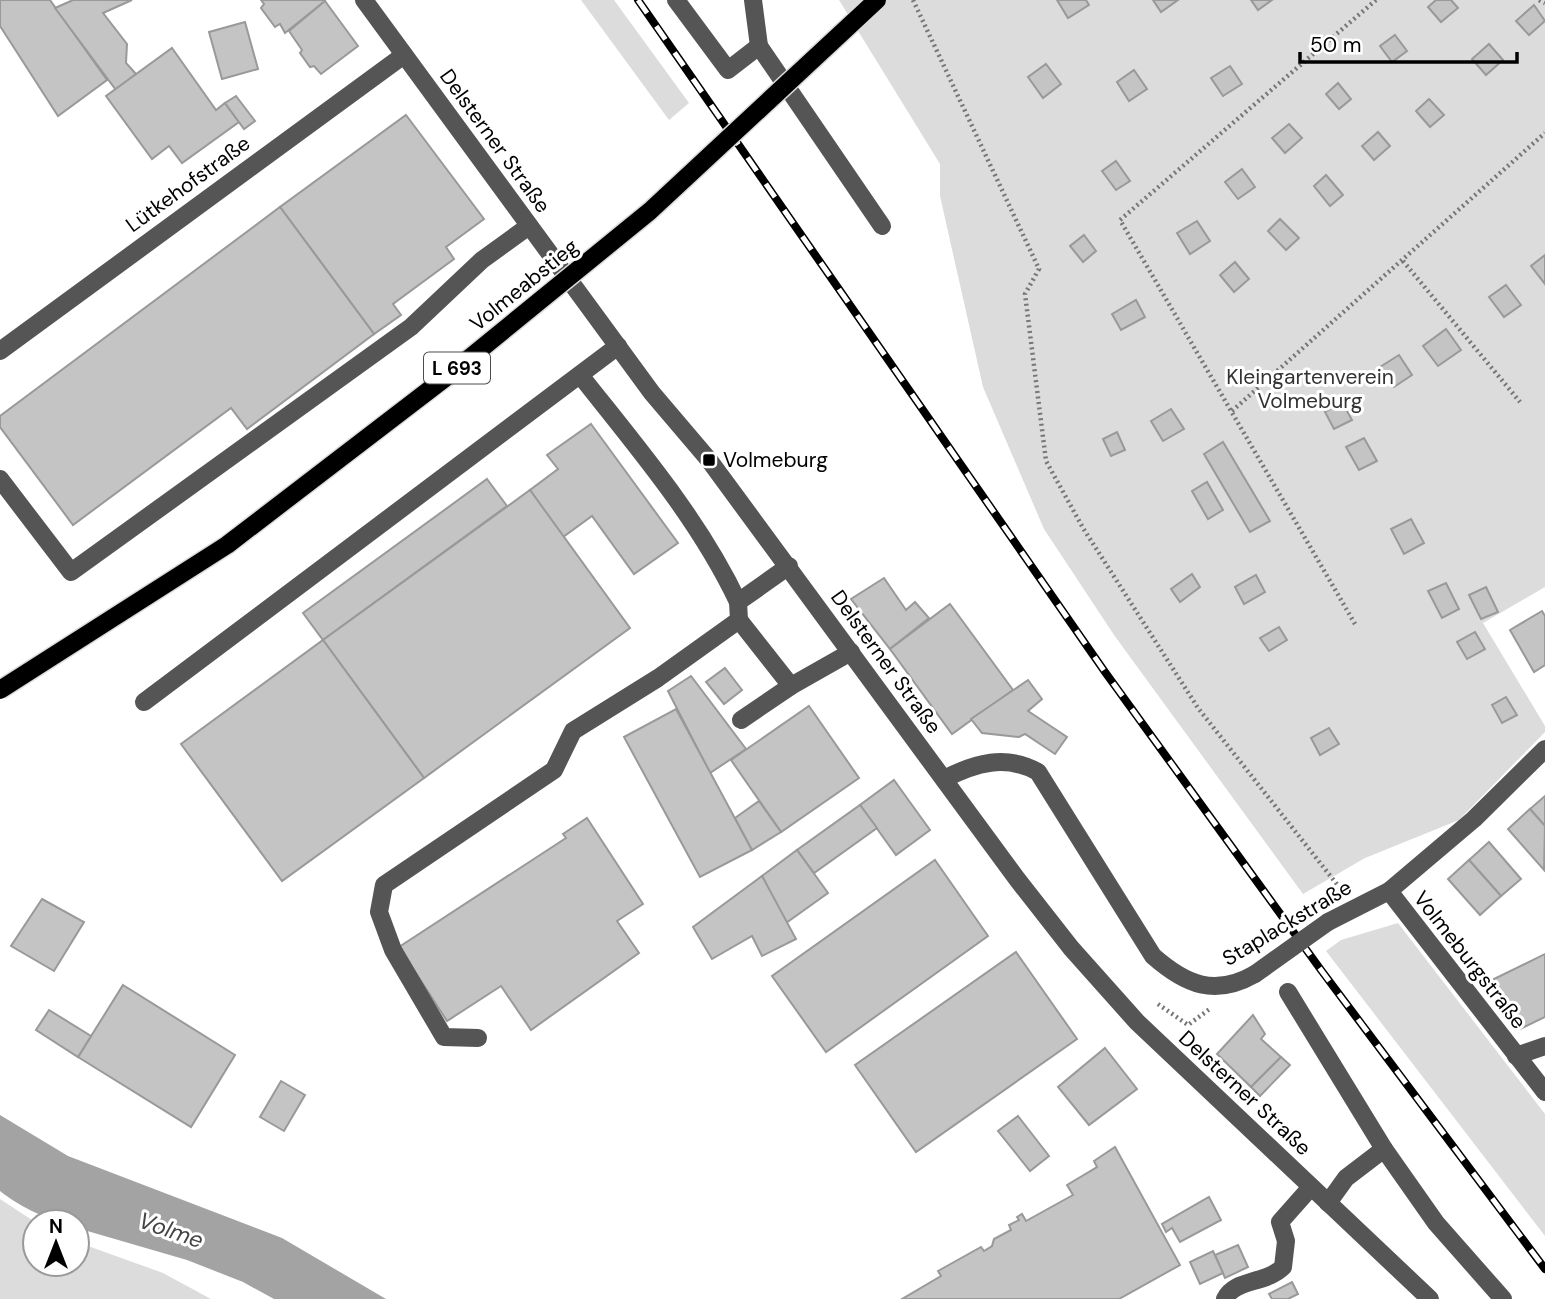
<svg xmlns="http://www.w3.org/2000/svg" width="1545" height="1299" font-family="'DM Sans',sans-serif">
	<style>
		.green { fill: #dcdcdc }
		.water { fill: #a3a3a3 }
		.building { fill: #c4c4c4; stroke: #999; stroke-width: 2 }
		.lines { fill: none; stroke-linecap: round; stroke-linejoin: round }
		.path { stroke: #777; stroke-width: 4.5; stroke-dasharray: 2 3.5; stroke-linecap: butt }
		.minor { stroke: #555; stroke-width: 18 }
		.rail-casing { stroke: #000; stroke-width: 8 }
		.rail { stroke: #fff; stroke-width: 5; stroke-dasharray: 16; stroke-linecap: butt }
		.major-bridge-casing { stroke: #dbdbdb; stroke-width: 21; stroke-linecap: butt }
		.minor-bridge { stroke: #555; stroke-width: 18 }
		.major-bridge { stroke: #000; stroke-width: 18 }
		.poi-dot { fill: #000; stroke: #fff; stroke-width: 2.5 }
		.labels { text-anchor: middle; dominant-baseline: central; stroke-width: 6; stroke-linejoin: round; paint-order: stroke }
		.shield { fill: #fff; stroke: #4c4c4c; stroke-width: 2 }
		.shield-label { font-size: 19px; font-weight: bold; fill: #000 }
		.street-label { font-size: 21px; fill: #000; stroke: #fff }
		.park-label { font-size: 21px; fill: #333; stroke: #fff }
		.poi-label { font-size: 21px; fill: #000; stroke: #fff; text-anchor: start }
		.water-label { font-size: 23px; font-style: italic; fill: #444; stroke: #fff }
	</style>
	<rect width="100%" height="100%" fill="#fff"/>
	<g class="green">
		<polygon points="581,0 614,0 689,103 669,120"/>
		<polygon points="839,0 1545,0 1545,587 1483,623 1545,726 1545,732 1459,820 1365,858 1303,894 1114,635 1044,529 983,387 940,196 940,164"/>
		<polygon points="1398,923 1545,1114 1545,1236 1326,951 1341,940"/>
		<polygon points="0,1199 35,1222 35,1264 77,1264 77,1242 163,1273 211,1299 0,1299"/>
	</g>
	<path class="water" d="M0 1115 68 1156 282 1238 386 1299H274L243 1282 187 1260 77 1228V1222C49 1222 22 1208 0 1191Z"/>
	<g class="building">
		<polygon points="0,0 50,0 107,80 58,116 0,26"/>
		<polygon points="73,0 132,0 103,13 127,44 126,63 136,74 116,90 55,8"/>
		<polygon points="261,0 324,0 325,1 285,33 280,24 275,27 261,8 264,4"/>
		<polygon points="1057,0 1086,0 1089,5 1068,18"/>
		<polygon points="1153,0 1178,0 1161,12"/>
		<polygon points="1251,0 1272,0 1258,10"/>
		<polygon points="1436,0 1451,0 1458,8 1441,22 1428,7"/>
		<polygon points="325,1 358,46 321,74 314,66 310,67 300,53 302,50 289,31"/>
		<polygon points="1534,5 1545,21 1529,35 1516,21"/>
		<polygon points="245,22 258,69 222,79 209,32"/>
		<polygon points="1395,35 1407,51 1392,62 1380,46"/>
		<polygon points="1489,44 1503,60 1486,75 1472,59"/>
		<polygon points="172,48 216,110 225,103 239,122 182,163 169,146 152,159 106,96"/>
		<polygon points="1046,64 1061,84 1043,98 1028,77"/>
		<polygon points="1230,66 1242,84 1223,96 1211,78"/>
		<polygon points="1134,70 1147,89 1129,101 1117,82"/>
		<polygon points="1338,83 1351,99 1339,109 1326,94"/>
		<polygon points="236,96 255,121 244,129 225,103"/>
		<polygon points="1429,99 1444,115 1430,127 1416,111"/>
		<polygon points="406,115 484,219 446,247 454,259 393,304 401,315 374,334 280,207"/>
		<polygon points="1289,124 1302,138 1285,153 1272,138"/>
		<polygon points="1378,132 1390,146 1374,160 1362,146"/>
		<polygon points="1116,161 1130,181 1116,190 1102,171"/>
		<polygon points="1242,169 1255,187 1238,199 1225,182"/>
		<polygon points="1326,175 1343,195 1330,206 1314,186"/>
		<polygon points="280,207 374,334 247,429 231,408 73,525 0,427 0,416"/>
		<polygon points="1280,219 1299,238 1286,250 1268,231"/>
		<polygon points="1197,221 1210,241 1190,254 1177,233"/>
		<polygon points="1084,235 1096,251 1083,262 1070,246"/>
		<polygon points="1545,255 1545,284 1531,266"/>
		<polygon points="1235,262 1249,279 1234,292 1220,275"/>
		<polygon points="1506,285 1521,305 1504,317 1489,297"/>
		<polygon points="1136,300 1145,317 1121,330 1112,314"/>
		<polygon points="1446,329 1461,350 1438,366 1423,346"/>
		<polygon points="1399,355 1412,375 1394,387 1380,367"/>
		<polygon points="1342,402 1352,420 1334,429 1325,412"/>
		<polygon points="1171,409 1184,429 1163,441 1151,421"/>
		<polygon points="591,424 678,543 634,574 592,516 563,537 530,490 558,469 547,455"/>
		<polygon points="1117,432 1125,450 1111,456 1103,439"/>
		<polygon points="1364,438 1377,461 1359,470 1346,447"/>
		<polygon points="1223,442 1270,521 1250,532 1204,454"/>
		<polygon points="487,479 507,506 323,640 303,613"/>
		<polygon points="1207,482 1223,510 1208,519 1192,491"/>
		<polygon points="530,490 630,628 424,778 323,640"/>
		<polygon points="1411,519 1424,543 1404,554 1391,529"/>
		<polygon points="1192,574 1200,587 1180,602 1171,589"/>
		<polygon points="1256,575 1265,592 1244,604 1235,587"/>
		<polygon points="884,578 906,610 915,602 929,618 890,649 851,599"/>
		<polygon points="1446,583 1459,609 1442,618 1428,591"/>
		<polygon points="1486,587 1498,612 1481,619 1469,595"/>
		<polygon points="950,604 1013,690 952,734 890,649"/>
		<polygon points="1542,611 1545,616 1545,665 1534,672 1510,630"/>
		<polygon points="1279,627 1287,640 1269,651 1260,638"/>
		<polygon points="1475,632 1485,649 1467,659 1457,642"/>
		<polygon points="323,640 424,778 282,881 181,744"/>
		<polygon points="725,668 742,690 724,704 706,682"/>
		<polygon points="691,676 746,749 710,773 668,691"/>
		<polygon points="1028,680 1042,699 1028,711 1067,737 1055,754 1025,734 1019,737 982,733 971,719"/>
		<polygon points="1506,697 1517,715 1502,723 1492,705"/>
		<polygon points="809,706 859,778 781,832 731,760"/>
		<polygon points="676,709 752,850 700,877 624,737"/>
		<polygon points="1329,728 1339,744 1320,755 1311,738"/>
		<polygon points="894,780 930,830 896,855 860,805"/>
		<polygon points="1545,796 1545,826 1530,809"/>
		<polygon points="759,801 781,832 752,850 735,818"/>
		<polygon points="860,805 877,828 814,873 797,850"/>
		<polygon points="1530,809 1545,826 1544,870 1508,829"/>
		<polygon points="587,818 643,904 617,921 639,953 531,1030 501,986 447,1021 399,947 566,838 563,834"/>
		<polygon points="1489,842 1521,879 1501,896 1469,860"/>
		<polygon points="797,850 828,893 786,923 762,876"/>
		<polygon points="935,860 988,936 826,1052 772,976"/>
		<polygon points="1469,860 1501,896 1480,915 1448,879"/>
		<polygon points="762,876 796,939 762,956 752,936 712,959 693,927"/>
		<polygon points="42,899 84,922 54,971 11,946"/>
		<polygon points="1016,952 1077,1039 916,1152 855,1065"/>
		<polygon points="1545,954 1545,1017 1520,1029 1494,979"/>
		<polygon points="123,985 235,1055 191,1127 78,1057"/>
		<polygon points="49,1010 91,1036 78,1057 36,1030"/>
		<polygon points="1253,1015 1265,1034 1261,1039 1281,1057 1251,1087 1217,1054"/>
		<polygon points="1105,1048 1137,1089 1089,1125 1058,1087"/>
		<polygon points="1281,1057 1290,1065 1260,1096 1251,1087"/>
		<polygon points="281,1081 305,1095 284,1131 260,1117"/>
		<polygon points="1018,1116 1049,1156 1030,1171 998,1131"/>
		<polygon points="1115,1147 1180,1265 1119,1299 902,1299 941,1276 938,1271 981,1247 984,1251 992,1246 994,1239 1011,1230 1009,1225 1019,1220 1017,1217 1022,1214 1026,1221 1073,1195 1067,1185 1097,1167 1094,1161"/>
		<polygon points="1209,1197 1221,1220 1180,1242 1172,1228 1166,1232 1162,1224"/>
		<polygon points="1238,1245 1248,1267 1225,1278 1215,1255"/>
		<polygon points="1213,1251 1223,1273 1200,1284 1190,1262"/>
		<polygon points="1292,1282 1298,1294 1288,1299 1272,1299 1269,1294"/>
	</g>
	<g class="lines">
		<g class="path">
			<polyline points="913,0 1039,269 1025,294 1046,461 1083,528 1198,708 1343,892"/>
			<polyline points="1539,0 1545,3"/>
			<polyline points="1403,261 1520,402"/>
			<polyline points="1232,411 1545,133"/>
			<polyline points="1355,624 1120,220 1376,0"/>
			<polyline points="1158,1004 1188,1025 1211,1008"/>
		</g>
		<g class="minor">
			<polyline points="364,0 652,393 709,460 1017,879 1071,948 1137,1022 1430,1299"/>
			<polyline points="676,0 728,70 759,46 882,226"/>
			<polyline points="753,0 759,46"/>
			<polyline points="0,351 404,55"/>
			<path d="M580 375C636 446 699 519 738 602"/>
			<polyline points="0,479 71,572 411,327 482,260 529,226"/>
			<polyline points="739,620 791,686"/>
			<polyline points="144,702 618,346"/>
			<polyline points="741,720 791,686 851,652"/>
			<path d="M944 779C975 763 1006 754 1038 772L1153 956C1186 985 1215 997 1255 974"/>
			<polyline points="1389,891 1545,1092"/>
			<polyline points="1328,922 1389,891 1474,819 1545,749"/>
			<polyline points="1288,992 1384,1149 1436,1223 1503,1299"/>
			<polyline points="478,1038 444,1037 393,950 379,912 384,885 554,770 573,731 658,678 739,620 738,602 789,566"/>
			<polyline points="1516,1056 1545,1046"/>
			<polyline points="1328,1203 1346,1178 1384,1149"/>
			<path d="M1225 1299C1234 1279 1266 1284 1283 1267L1286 1241 1280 1222 1311 1187"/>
		</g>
		<defs>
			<polyline id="rail" points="638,0 1105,672 1321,970 1545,1269"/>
		</defs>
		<use href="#rail" class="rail-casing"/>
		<use href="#rail" class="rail"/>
		<defs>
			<polyline id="major-bridge" points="0,690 227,545 445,378 650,211 877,0"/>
		</defs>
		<use href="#major-bridge" class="major-bridge-casing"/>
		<polyline class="minor-bridge" points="1255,974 1328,922"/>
		<use href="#major-bridge" class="major-bridge"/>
	</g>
	<rect class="poi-dot" x="702" y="453" width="14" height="14" rx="3.5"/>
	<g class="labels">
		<rect class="shield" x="424" y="352.5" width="66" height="31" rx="5"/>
		<g class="shield-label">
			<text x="457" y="368">L 693</text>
		</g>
		<g class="street-label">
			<text transform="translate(495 141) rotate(54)">Delsterner Straße</text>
			<text transform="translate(188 184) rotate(-36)">Lütkehofstraße</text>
			<text transform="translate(524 285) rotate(-39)">Volmeabstieg</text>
			<text transform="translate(886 662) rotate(54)">Delsterner Straße</text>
			<text transform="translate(1287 923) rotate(-31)">Staplackstraße</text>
			<text transform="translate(1470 960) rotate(52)">Volmeburgstraße</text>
			<text transform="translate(1245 1093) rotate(43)">Delsterner Straße</text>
		</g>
		<g class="park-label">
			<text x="1310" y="377">Kleingartenverein<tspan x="1310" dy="24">Volmeburg</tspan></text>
		</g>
		<g class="poi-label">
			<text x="723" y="460">Volmeburg</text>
		</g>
		<g class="water-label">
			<text transform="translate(171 1230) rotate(19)">Volme</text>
		</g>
	</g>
	<g transform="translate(56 1243)"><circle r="33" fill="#ffffff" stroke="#999999" stroke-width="2"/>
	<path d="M0-5L12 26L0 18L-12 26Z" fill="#000000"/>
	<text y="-10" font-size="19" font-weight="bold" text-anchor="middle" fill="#000000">N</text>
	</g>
	<path d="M1300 52v10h217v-10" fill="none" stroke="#000000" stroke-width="3.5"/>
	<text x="1310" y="52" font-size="21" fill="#000000" stroke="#ffffff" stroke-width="5" paint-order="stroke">50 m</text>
</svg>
